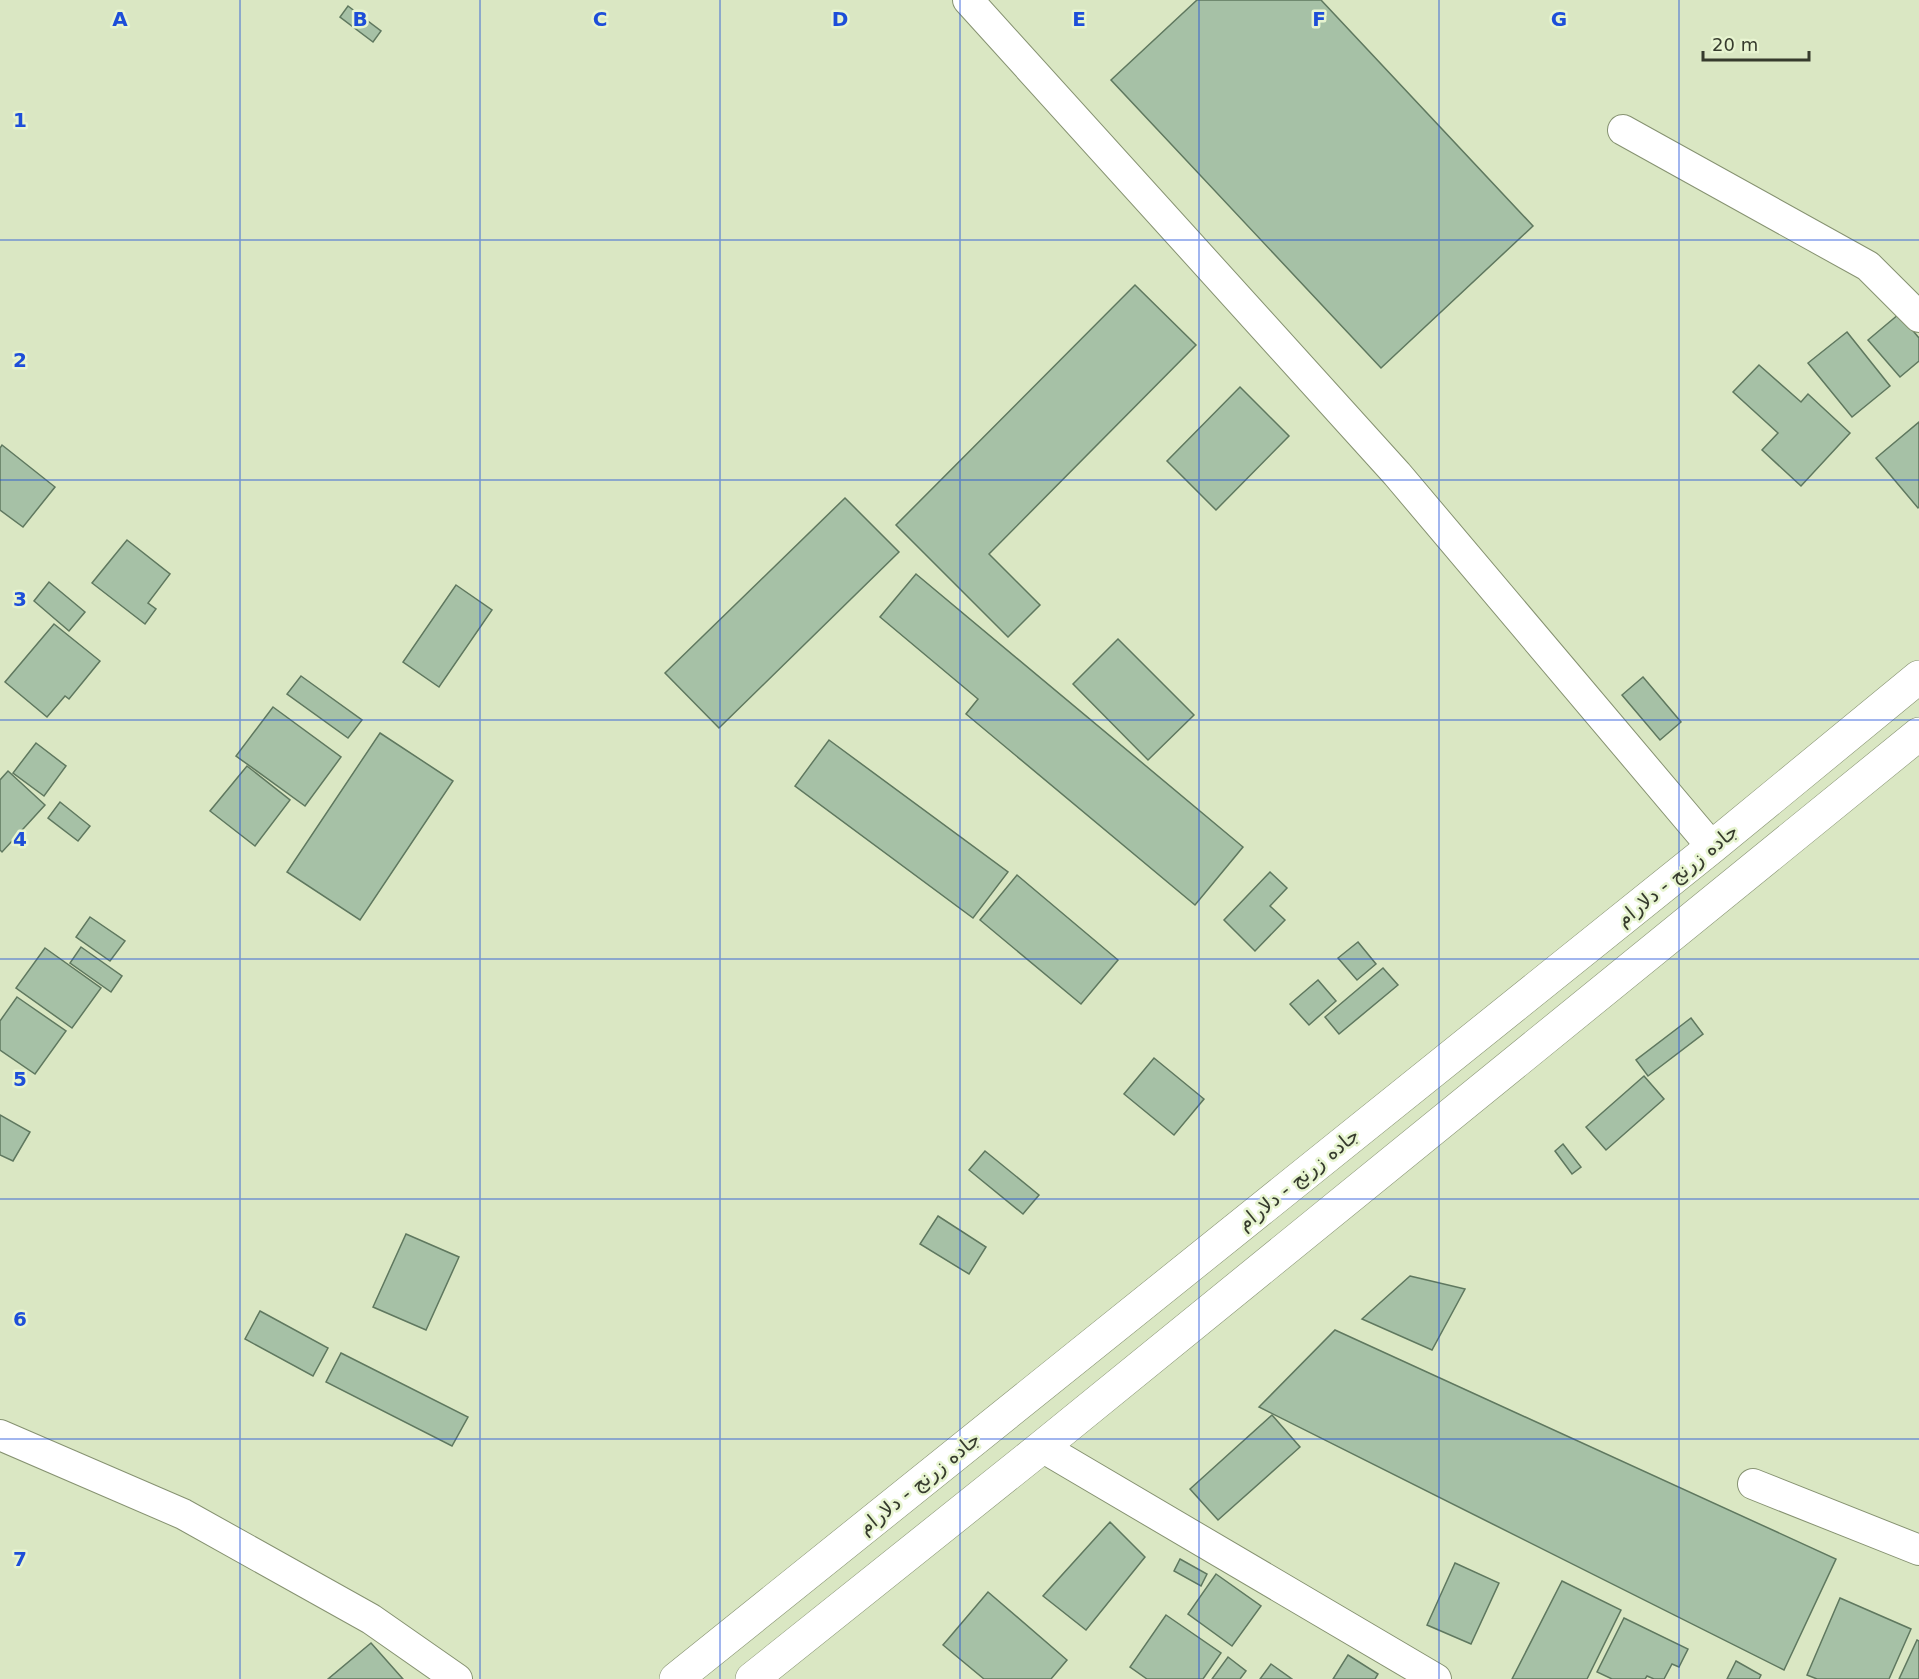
<svg xmlns="http://www.w3.org/2000/svg" width="1919" height="1679" font-family="'DejaVu Sans',Cairo,sans-serif">
	<style>
		.building { fill: #a6c1a6; stroke: #5f785f; stroke-width: 1.5 }
		.lines { fill: none; stroke-linecap: round; stroke-linejoin: round }
		.street-casing { stroke: #869271; stroke-width: 32 }
		.highway-casing { stroke: #869271; stroke-width: 34 }
		.street { stroke: #fff; stroke-width: 30 }
		.highway { stroke: #fff; stroke-width: 33 }
		.grid { fill: none; stroke: #1d4ed8; stroke-width: 1.5; stroke-opacity: 0.55 }
		.labels { text-anchor: middle; dominant-baseline: central; stroke-width: 5; stroke-linejoin: round; paint-order: stroke }
		.street-label { font-size: 20px; fill: #363b2d; stroke: #e7f4d0 }
		.grid-label { font-size: 20px; text-anchor: middle; font-weight: bold; fill: #1d4ed8; stroke: #e7f4d0; stroke-width: 5; stroke-linejoin: round; paint-order: stroke }
	</style>
	<rect width="100%" height="100%" fill="#dae7c3"/>
	<g class="building">
		<polygon points="1197,0 1321,0 1533,226 1381,368 1111,80"/>
		<polygon points="348,6 381,31 373,42 340,17"/>
		<polygon points="1135,285 1196,345 989,554 1040,605 1008,637 896,525"/>
		<polygon points="1899,314 1919,338 1919,361 1900,377 1868,340"/>
		<polygon points="1847,332 1890,386 1852,417 1808,363"/>
		<polygon points="1759,365 1801,402 1808,394 1850,433 1801,486 1762,450 1778,433 1733,392"/>
		<polygon points="1240,387 1289,436 1216,510 1167,461"/>
		<polygon points="1919,422 1919,507 1918,508 1876,458"/>
		<polygon points="2,445 55,487 23,527 0,510 0,448"/>
		<polygon points="845,498 899,552 719,728 665,673"/>
		<polygon points="127,540 170,574 148,603 156,609 145,624 92,583"/>
		<polygon points="916,574 1243,847 1195,905 966,714 978,699 880,617"/>
		<polygon points="49,582 85,612 69,631 34,601"/>
		<polygon points="456,585 492,610 439,687 403,662"/>
		<polygon points="54,624 100,661 69,699 65,696 47,717 5,682"/>
		<polygon points="1118,639 1194,715 1148,760 1073,684"/>
		<polygon points="301,676 362,720 348,738 287,694"/>
		<polygon points="1643,677 1681,722 1660,740 1622,695"/>
		<polygon points="273,707 341,757 305,806 236,756"/>
		<polygon points="380,733 453,781 360,920 287,872"/>
		<polygon points="829,740 1008,872 973,918 795,786"/>
		<polygon points="36,743 66,766 44,796 13,773"/>
		<polygon points="247,766 290,800 255,846 210,811"/>
		<polygon points="8,771 45,805 2,852 0,850 0,780"/>
		<polygon points="60,802 90,826 78,841 48,818"/>
		<polygon points="1270,872 1287,888 1270,906 1285,920 1255,951 1224,920"/>
		<polygon points="1017,875 1118,960 1081,1004 980,920"/>
		<polygon points="90,917 125,941 110,961 76,937"/>
		<polygon points="1358,942 1376,964 1357,980 1338,958"/>
		<polygon points="81,947 122,976 111,992 70,963"/>
		<polygon points="45,948 101,988 72,1028 16,988"/>
		<polygon points="1383,968 1398,985 1339,1034 1325,1017"/>
		<polygon points="1318,980 1336,1001 1309,1025 1290,1004"/>
		<polygon points="17,997 66,1031 35,1074 0,1050 0,1021"/>
		<polygon points="1691,1018 1703,1034 1648,1076 1636,1060"/>
		<polygon points="1154,1058 1204,1099 1174,1135 1124,1094"/>
		<polygon points="1644,1076 1664,1099 1606,1150 1586,1127"/>
		<polygon points="0,1115 30,1132 13,1161 0,1155"/>
		<polygon points="1563,1144 1581,1167 1572,1174 1555,1151"/>
		<polygon points="985,1151 1039,1195 1023,1214 969,1170"/>
		<polygon points="938,1216 986,1247 969,1274 920,1244"/>
		<polygon points="406,1234 459,1257 426,1330 373,1307"/>
		<polygon points="1410,1276 1465,1289 1432,1350 1362,1319"/>
		<polygon points="260,1311 328,1348 313,1376 245,1339"/>
		<polygon points="1335,1330 1836,1559 1784,1670 1259,1407"/>
		<polygon points="341,1353 468,1417 452,1446 326,1382"/>
		<polygon points="1272,1415 1300,1447 1218,1520 1190,1489"/>
		<polygon points="1110,1522 1145,1557 1086,1630 1043,1596"/>
		<polygon points="1180,1559 1207,1574 1201,1586 1174,1571"/>
		<polygon points="1455,1563 1499,1583 1471,1644 1427,1625"/>
		<polygon points="1216,1574 1261,1606 1232,1646 1188,1614"/>
		<polygon points="1562,1581 1621,1610 1587,1679 1512,1679"/>
		<polygon points="988,1592 1067,1660 1051,1679 984,1679 943,1645"/>
		<polygon points="1840,1598 1911,1629 1889,1679 1817,1679 1807,1675"/>
		<polygon points="1166,1615 1221,1653 1203,1679 1147,1679 1130,1667"/>
		<polygon points="1624,1618 1688,1649 1679,1667 1672,1664 1664,1679 1654,1679 1647,1676 1645,1679 1612,1679 1597,1672"/>
		<polygon points="1917,1640 1919,1641 1919,1679 1899,1679"/>
		<polygon points="371,1643 403,1679 328,1679"/>
		<polygon points="1348,1655 1378,1674 1375,1679 1333,1679"/>
		<polygon points="1228,1657 1246,1671 1240,1679 1212,1679"/>
		<polygon points="1736,1661 1761,1675 1759,1679 1727,1679"/>
		<polygon points="1271,1664 1292,1679 1260,1679"/>
	</g>
	<g class="lines">
		<defs>
			<g id="street">
				<polyline points="968,0 1397,474 1712,847"/>
				<polyline points="1623,130 1868,266 1919,317"/>
				<polyline points="0,1435 183,1514 371,1619 457,1679"/>
				<polyline points="1042,1447 1436,1679"/>
				<polyline points="1753,1484 1919,1550"/>
			</g>
			<g id="highway">
				<polyline points="676,1679 1712,847 1919,677"/>
				<polyline points="752,1679 1042,1447 1919,734"/>
			</g>
		</defs>
		<use href="#street" class="street-casing"/>
		<use href="#highway" class="highway-casing"/>
		<use href="#street" class="street"/>
		<use href="#highway" class="highway"/>
	</g>
	<path class="grid" d="M240 0V1679M480 0V1679M720 0V1679M960 0V1679M1199 0V1679M1439 0V1679M1679 0V1679M0 240H1919M0 480H1919M0 720H1919M0 959H1919M0 1199H1919M0 1439H1919"/>
	<g class="labels">
		<g class="street-label">
			<text transform="translate(1677 875) rotate(-39)">جاده زرنج - دلارام</text>
			<text transform="translate(1298 1179) rotate(-39)">جاده زرنج - دلارام</text>
			<text transform="translate(919 1483) rotate(-39)">جاده زرنج - دلارام</text>
		</g>
	</g>
	<g class="grid-label">
		<text x="120" y="26">A</text>
		<text x="360" y="26">B</text>
		<text x="600" y="26">C</text>
		<text x="840" y="26">D</text>
		<text x="1079" y="26">E</text>
		<text x="1319" y="26">F</text>
		<text x="1559" y="26">G</text>
		<text x="20" y="127">1</text>
		<text x="20" y="367">2</text>
		<text x="20" y="606">3</text>
		<text x="20" y="846">4</text>
		<text x="20" y="1086">5</text>
		<text x="20" y="1326">6</text>
		<text x="20" y="1566">7</text>
	</g>
	<path d="M1703 51v9h106v-9" fill="none" stroke="#363b2d" stroke-width="3"/>
	<text x="1712" y="51" font-size="18" fill="#363b2d" stroke="#e7f4d0" stroke-width="4.5" paint-order="stroke">20 m</text>
</svg>
